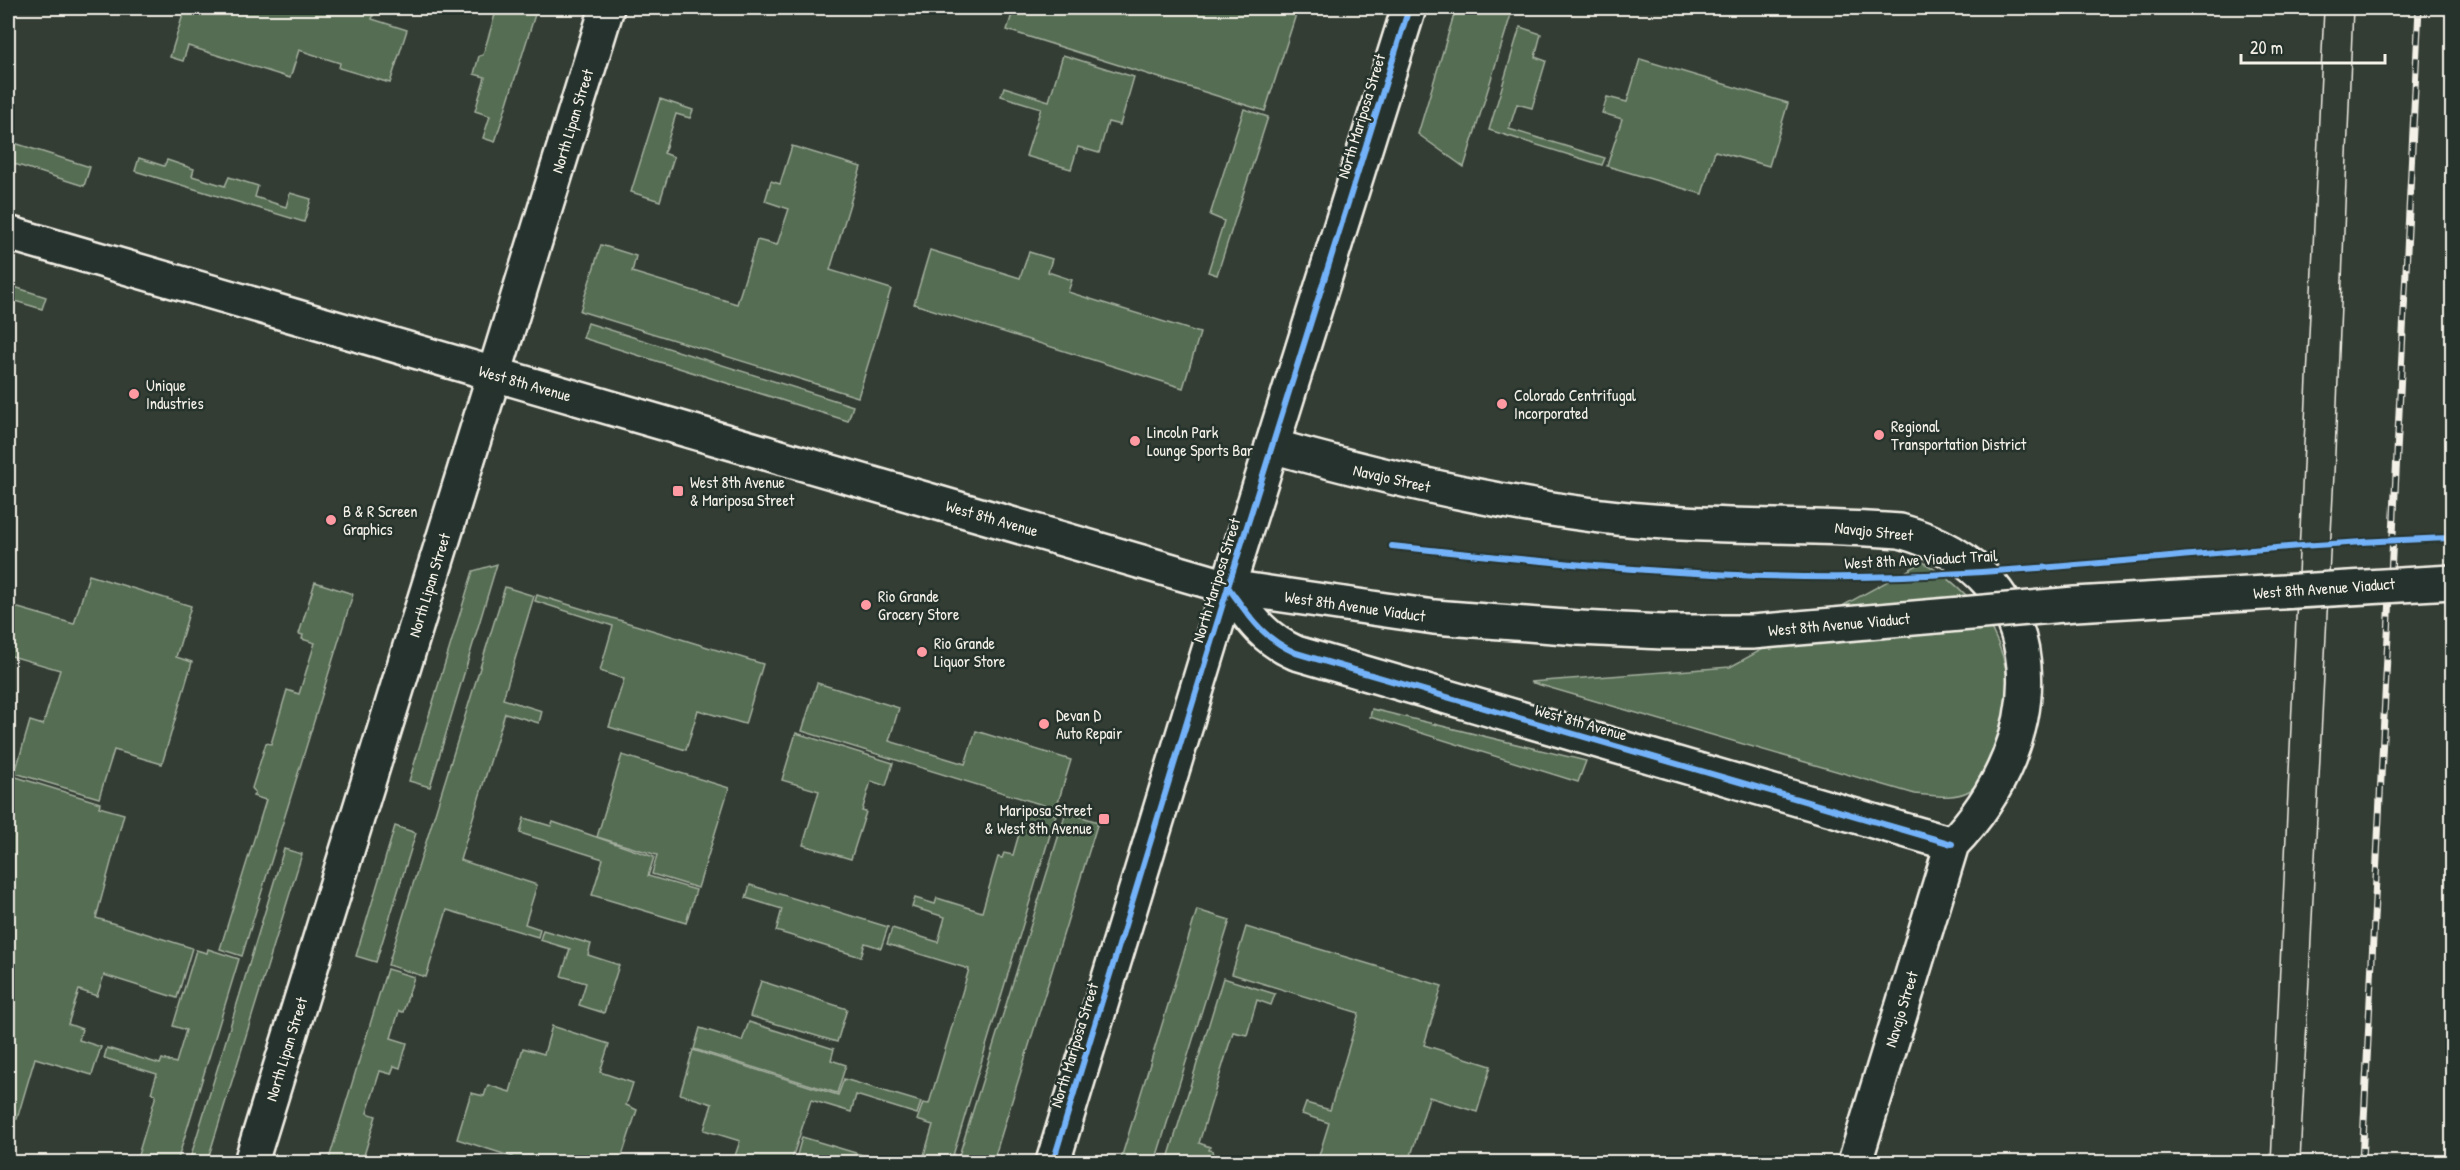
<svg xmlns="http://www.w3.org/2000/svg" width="2460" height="1170" font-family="'Patrick Hand',sans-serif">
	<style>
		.green { fill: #546d53; stroke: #a4af9e; stroke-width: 1.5 }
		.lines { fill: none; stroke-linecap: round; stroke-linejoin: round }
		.minor-casing { stroke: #f4f1e8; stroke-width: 38 }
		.major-casing { stroke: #f4f1e8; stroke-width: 38 }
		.minor { stroke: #26332d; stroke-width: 33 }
		.major { stroke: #26332d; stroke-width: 33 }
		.tram { stroke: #f4f1e8; stroke-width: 1.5 }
		.rail-casing { stroke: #f4f1e8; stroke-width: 7 }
		.rail { stroke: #26332d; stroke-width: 4.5; stroke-dasharray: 14; stroke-linecap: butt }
		.major-bridge-casing { stroke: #f4f1e8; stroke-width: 38; stroke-linecap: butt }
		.major-bridge { stroke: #26332d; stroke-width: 33 }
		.cycleway-casing { stroke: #26332d; stroke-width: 10 }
		.cycleway { stroke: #73b2f8; stroke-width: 6 }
		.poi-dot { fill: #ff9aa2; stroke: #26332d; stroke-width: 2 }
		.labels { text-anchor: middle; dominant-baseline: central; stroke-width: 5; stroke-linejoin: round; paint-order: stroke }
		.street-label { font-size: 16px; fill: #f4f1e8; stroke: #26332d }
		.poi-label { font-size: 16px; fill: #f4f1e8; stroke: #26332d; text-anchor: start }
	</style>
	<rect width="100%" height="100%" fill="#333d34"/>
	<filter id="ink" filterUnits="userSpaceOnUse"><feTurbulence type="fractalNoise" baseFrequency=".0167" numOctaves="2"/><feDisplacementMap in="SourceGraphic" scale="12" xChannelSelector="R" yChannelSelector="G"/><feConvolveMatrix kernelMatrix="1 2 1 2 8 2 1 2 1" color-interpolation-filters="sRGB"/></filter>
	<g filter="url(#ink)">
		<g class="green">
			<polygon points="185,8 375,8 372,19 407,30 390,83 339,68 340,63 299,50 290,78 188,46 183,61 170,57"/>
			<polygon points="497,8 537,8 495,142 483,138 490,116 475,111 485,77 474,74 479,56 483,55"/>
			<polygon points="1014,8 1298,8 1265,111 1007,30"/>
			<polygon points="1456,8 1513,8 1464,167 1418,134"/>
			<polygon points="1520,27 1541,34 1535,57 1546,61 1532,108 1517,104 1509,129 1605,158 1602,165 1489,130"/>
			<polygon points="1063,55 1134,77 1120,125 1108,122 1099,153 1078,147 1071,169 1026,156 1041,108 1001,96 1004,87 1049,101"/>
			<polygon points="1640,59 1788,103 1769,166 1715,151 1702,194 1607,166 1622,119 1602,113 1607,97 1627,102"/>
			<polygon points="660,99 693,110 690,118 676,114 664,153 674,157 660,201 631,192"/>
			<polygon points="1244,109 1268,117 1217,275 1208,272 1224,221 1210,215"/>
			<polygon points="8,141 90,167 84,186 8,162"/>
			<polygon points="792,146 861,167 830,270 891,289 858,397 580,311 601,245 636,256 632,272 737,304 757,240 777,245 789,209 765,201 771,181 780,184"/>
			<polygon points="139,158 164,166 167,160 194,169 192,176 225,186 229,177 258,186 255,197 286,207 290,193 311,199 304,222 135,171"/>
			<polygon points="930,250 1020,278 1029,252 1052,259 1048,272 1072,280 1068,292 1200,333 1183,388 914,304"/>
			<polygon points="8,285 46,297 42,309 8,299"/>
			<polygon points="588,323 853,406 848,421 583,338"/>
			<path d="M1923 562C1992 601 2031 677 1994 753 1987 765 1982 783 1969 791 1953 800 1932 795 1915 794L1530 682 1730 667Z"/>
			<polygon points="497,564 430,787 409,781 473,571"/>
			<polygon points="89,575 191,606 176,657 192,662 162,764 114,750 99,798 15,773 30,721 43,725 60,670 8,655 8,605 74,624"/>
			<polygon points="315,582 353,594 242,956 220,949 266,800 253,796 255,792 252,788 266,743 271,744 287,690 299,694 315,643 302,639 303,635 299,634"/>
			<polygon points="505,587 534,596 503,699 542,711 539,723 505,713 460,860 537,885 525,924 540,929 538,937 447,910 426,977 388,965"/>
			<polygon points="537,595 763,664 745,724 698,710 686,750 609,727 624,679 600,671 613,626 535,601"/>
			<polygon points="817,683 899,708 889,741 965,764 976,731 1071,760 1056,809 802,731"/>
			<polygon points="1372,709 1586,761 1578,782 1370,717"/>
			<polygon points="796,733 893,763 886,786 871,781 862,811 866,812 851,859 803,845 819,791 782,780"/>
			<polygon points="622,755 729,788 698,888 652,874 657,855 597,837"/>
			<polygon points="8,769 15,771 13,776 100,803 99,807 124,814 96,918 192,948 177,998 104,975 97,996 79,990 68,1024 82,1029 79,1040 101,1047 92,1075 35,1058 17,1119 8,1116"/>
			<polygon points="1027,806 1056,815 951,1162 922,1162 933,1125 917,1120 923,1103 929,1104 969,969 887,944 892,928 938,942 945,917 912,907 915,898 935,904 937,898 982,912 998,857 1002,858 1004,853 1013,855"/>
			<polygon points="1066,812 1098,822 993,1162 957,1162"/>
			<polygon points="524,818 551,826 553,822 654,857 648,876 696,890 686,923 592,895 603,859 520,833"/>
			<polygon points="395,826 416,833 376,962 356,956"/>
			<polygon points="284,849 302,854 207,1162 189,1162"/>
			<polygon points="750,885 888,927 881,948 865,943 861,957 776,931 782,909 746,898"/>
			<polygon points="1197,910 1230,920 1155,1162 1120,1162"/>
			<polygon points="1246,927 1442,986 1424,1045 1491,1066 1477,1112 1429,1097 1409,1162 1317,1162 1329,1123 1302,1114 1306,1103 1330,1110 1359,1013 1232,974"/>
			<polygon points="543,930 591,944 588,955 619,965 604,1013 579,1005 586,983 561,976 570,949 540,940"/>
			<polygon points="208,949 239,959 177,1162 136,1162 156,1095 151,1093 157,1074 104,1058 107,1048 160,1064 162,1059 176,1063 186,1030 173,1026 196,950 207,953"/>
			<polygon points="387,969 414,977 403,1012 399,1011 391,1038 407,1043 400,1068 394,1066 391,1074 380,1071 367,1113 376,1116 362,1162 328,1162"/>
			<polygon points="1223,978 1275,994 1271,1005 1257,1000 1247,1035 1233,1032 1199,1143 1210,1147 1209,1150 1213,1151 1210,1162 1167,1162"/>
			<polygon points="761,981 847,1009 837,1042 750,1016"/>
			<polygon points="749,1022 834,1049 831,1060 846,1065 837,1093 694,1049 700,1028 742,1041"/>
			<polygon points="552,1026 609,1044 600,1072 633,1083 626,1105 637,1110 620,1162 511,1162 513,1157 457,1139 471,1093 484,1096 488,1085 510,1092 523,1048 544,1054"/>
			<polygon points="693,1050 838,1095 844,1079 921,1102 917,1114 856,1095 851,1112 811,1100 791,1162 733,1162 740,1141 704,1130 712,1104 680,1094"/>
			<polygon points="802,1137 886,1162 795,1162"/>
		</g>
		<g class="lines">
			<defs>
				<g id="minor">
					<path d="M1272 446C1386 478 1501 505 1618 518 1711 528 1806 524 1900 531 2061 575 2052 741 1952 844L1855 1162"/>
					<path d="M1228 587C1249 616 1262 638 1296 653L1952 844"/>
					<polyline points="251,1162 607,8"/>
					<polyline points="1053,1162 1228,587 1409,8"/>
				</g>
				<polyline id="major" points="8,233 1228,587 1434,617 1579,628"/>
			</defs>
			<use href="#minor" class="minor-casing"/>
			<use href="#major" class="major-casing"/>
			<use href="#minor" class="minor"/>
			<use href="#major" class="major"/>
			<g class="tram">
				<polyline points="2271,1162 2324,8"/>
				<polyline points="2300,1162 2335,454 2353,8"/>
			</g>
			<defs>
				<polyline id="rail" points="2362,1162 2419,8"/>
			</defs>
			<use href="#rail" class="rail-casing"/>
			<use href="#rail" class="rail"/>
			<defs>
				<polyline id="major-bridge" points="1579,628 1663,632 1752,632 2075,604 2452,582"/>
			</defs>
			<use href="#major-bridge" class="major-bridge-casing"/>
			<use href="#major-bridge" class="major-bridge"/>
			<defs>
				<g id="cycleway">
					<path d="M1392 546C1562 564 1732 582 1903 576 2087 569 2269 543 2452 538"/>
					<path d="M1228 587C1249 616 1262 638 1296 653L1952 844"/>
					<polyline points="1053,1162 1228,587 1409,8"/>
				</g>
			</defs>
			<use href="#cycleway" class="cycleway-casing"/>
			<use href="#cycleway" class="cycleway"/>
		</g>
	</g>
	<g class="poi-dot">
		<circle cx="134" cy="394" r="6"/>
		<circle cx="1502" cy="404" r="6"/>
		<circle cx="1879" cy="435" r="6"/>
		<circle cx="1135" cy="441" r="6"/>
		<rect x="672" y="485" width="12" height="12" rx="3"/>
		<circle cx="331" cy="520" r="6"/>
		<circle cx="866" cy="605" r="6"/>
		<circle cx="922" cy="652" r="6"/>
		<circle cx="1044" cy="724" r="6"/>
		<rect x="1098" y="813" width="12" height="12" rx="3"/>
	</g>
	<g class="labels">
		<g class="street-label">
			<text transform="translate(1361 116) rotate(-73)">North Mariposa Street</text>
			<text transform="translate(572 121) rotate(-73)">North Lipan Street</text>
			<text transform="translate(525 383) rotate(16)">West 8th Avenue</text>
			<text transform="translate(1392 478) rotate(13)">Navajo Street</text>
			<text transform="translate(992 518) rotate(16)">West 8th Avenue</text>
			<text transform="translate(1874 531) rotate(6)">Navajo Street</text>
			<text transform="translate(1921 559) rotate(-3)">West 8th Ave Viaduct Trail</text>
			<text transform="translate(1216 580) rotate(-73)">North Mariposa Street</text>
			<text transform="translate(429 585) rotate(-73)">North Lipan Street</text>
			<text transform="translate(2324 588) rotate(-4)">West 8th Avenue Viaduct</text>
			<text transform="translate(1355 606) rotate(8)">West 8th Avenue Viaduct</text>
			<text transform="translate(1839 624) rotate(-5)">West 8th Avenue Viaduct</text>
			<text transform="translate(1581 722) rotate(16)">West 8th Avenue</text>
			<text transform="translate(1901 1009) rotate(-73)">Navajo Street</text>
			<text transform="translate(1074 1045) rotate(-73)">North Mariposa Street</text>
			<text transform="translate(286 1049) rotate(-73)">North Lipan Street</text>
		</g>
		<g class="poi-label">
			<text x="146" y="385">Unique<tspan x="146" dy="18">Industries</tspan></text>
			<text x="1514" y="395">Colorado Centrifugal<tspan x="1514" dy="18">Incorporated</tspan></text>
			<text x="1891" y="426">Regional<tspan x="1891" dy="18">Transportation District</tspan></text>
			<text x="1147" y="432">Lincoln Park<tspan x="1147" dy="18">Lounge Sports Bar</tspan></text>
			<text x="690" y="482">West 8th Avenue<tspan x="690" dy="18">&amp; Mariposa Street</tspan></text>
			<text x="343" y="511">B &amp; R Screen<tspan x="343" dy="18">Graphics</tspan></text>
			<text x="878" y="596">Rio Grande<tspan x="878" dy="18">Grocery Store</tspan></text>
			<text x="934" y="643">Rio Grande<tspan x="934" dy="18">Liquor Store</tspan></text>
			<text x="1056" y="715">Devan D<tspan x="1056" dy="18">Auto Repair</tspan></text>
			<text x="1092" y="810" text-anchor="end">Mariposa Street<tspan x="1092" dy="18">&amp; West 8th Avenue</tspan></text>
		</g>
	</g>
	<rect width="2460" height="1170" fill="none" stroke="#26332d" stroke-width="30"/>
	<rect x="15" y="15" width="2430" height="1140" fill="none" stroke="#f4f1e8" stroke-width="2" filter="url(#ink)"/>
	<path d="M2241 54v9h144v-9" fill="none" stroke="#f4f1e8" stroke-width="3"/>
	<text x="2250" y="54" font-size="18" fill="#f4f1e8" stroke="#26332d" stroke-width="4.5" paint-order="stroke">20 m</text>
</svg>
